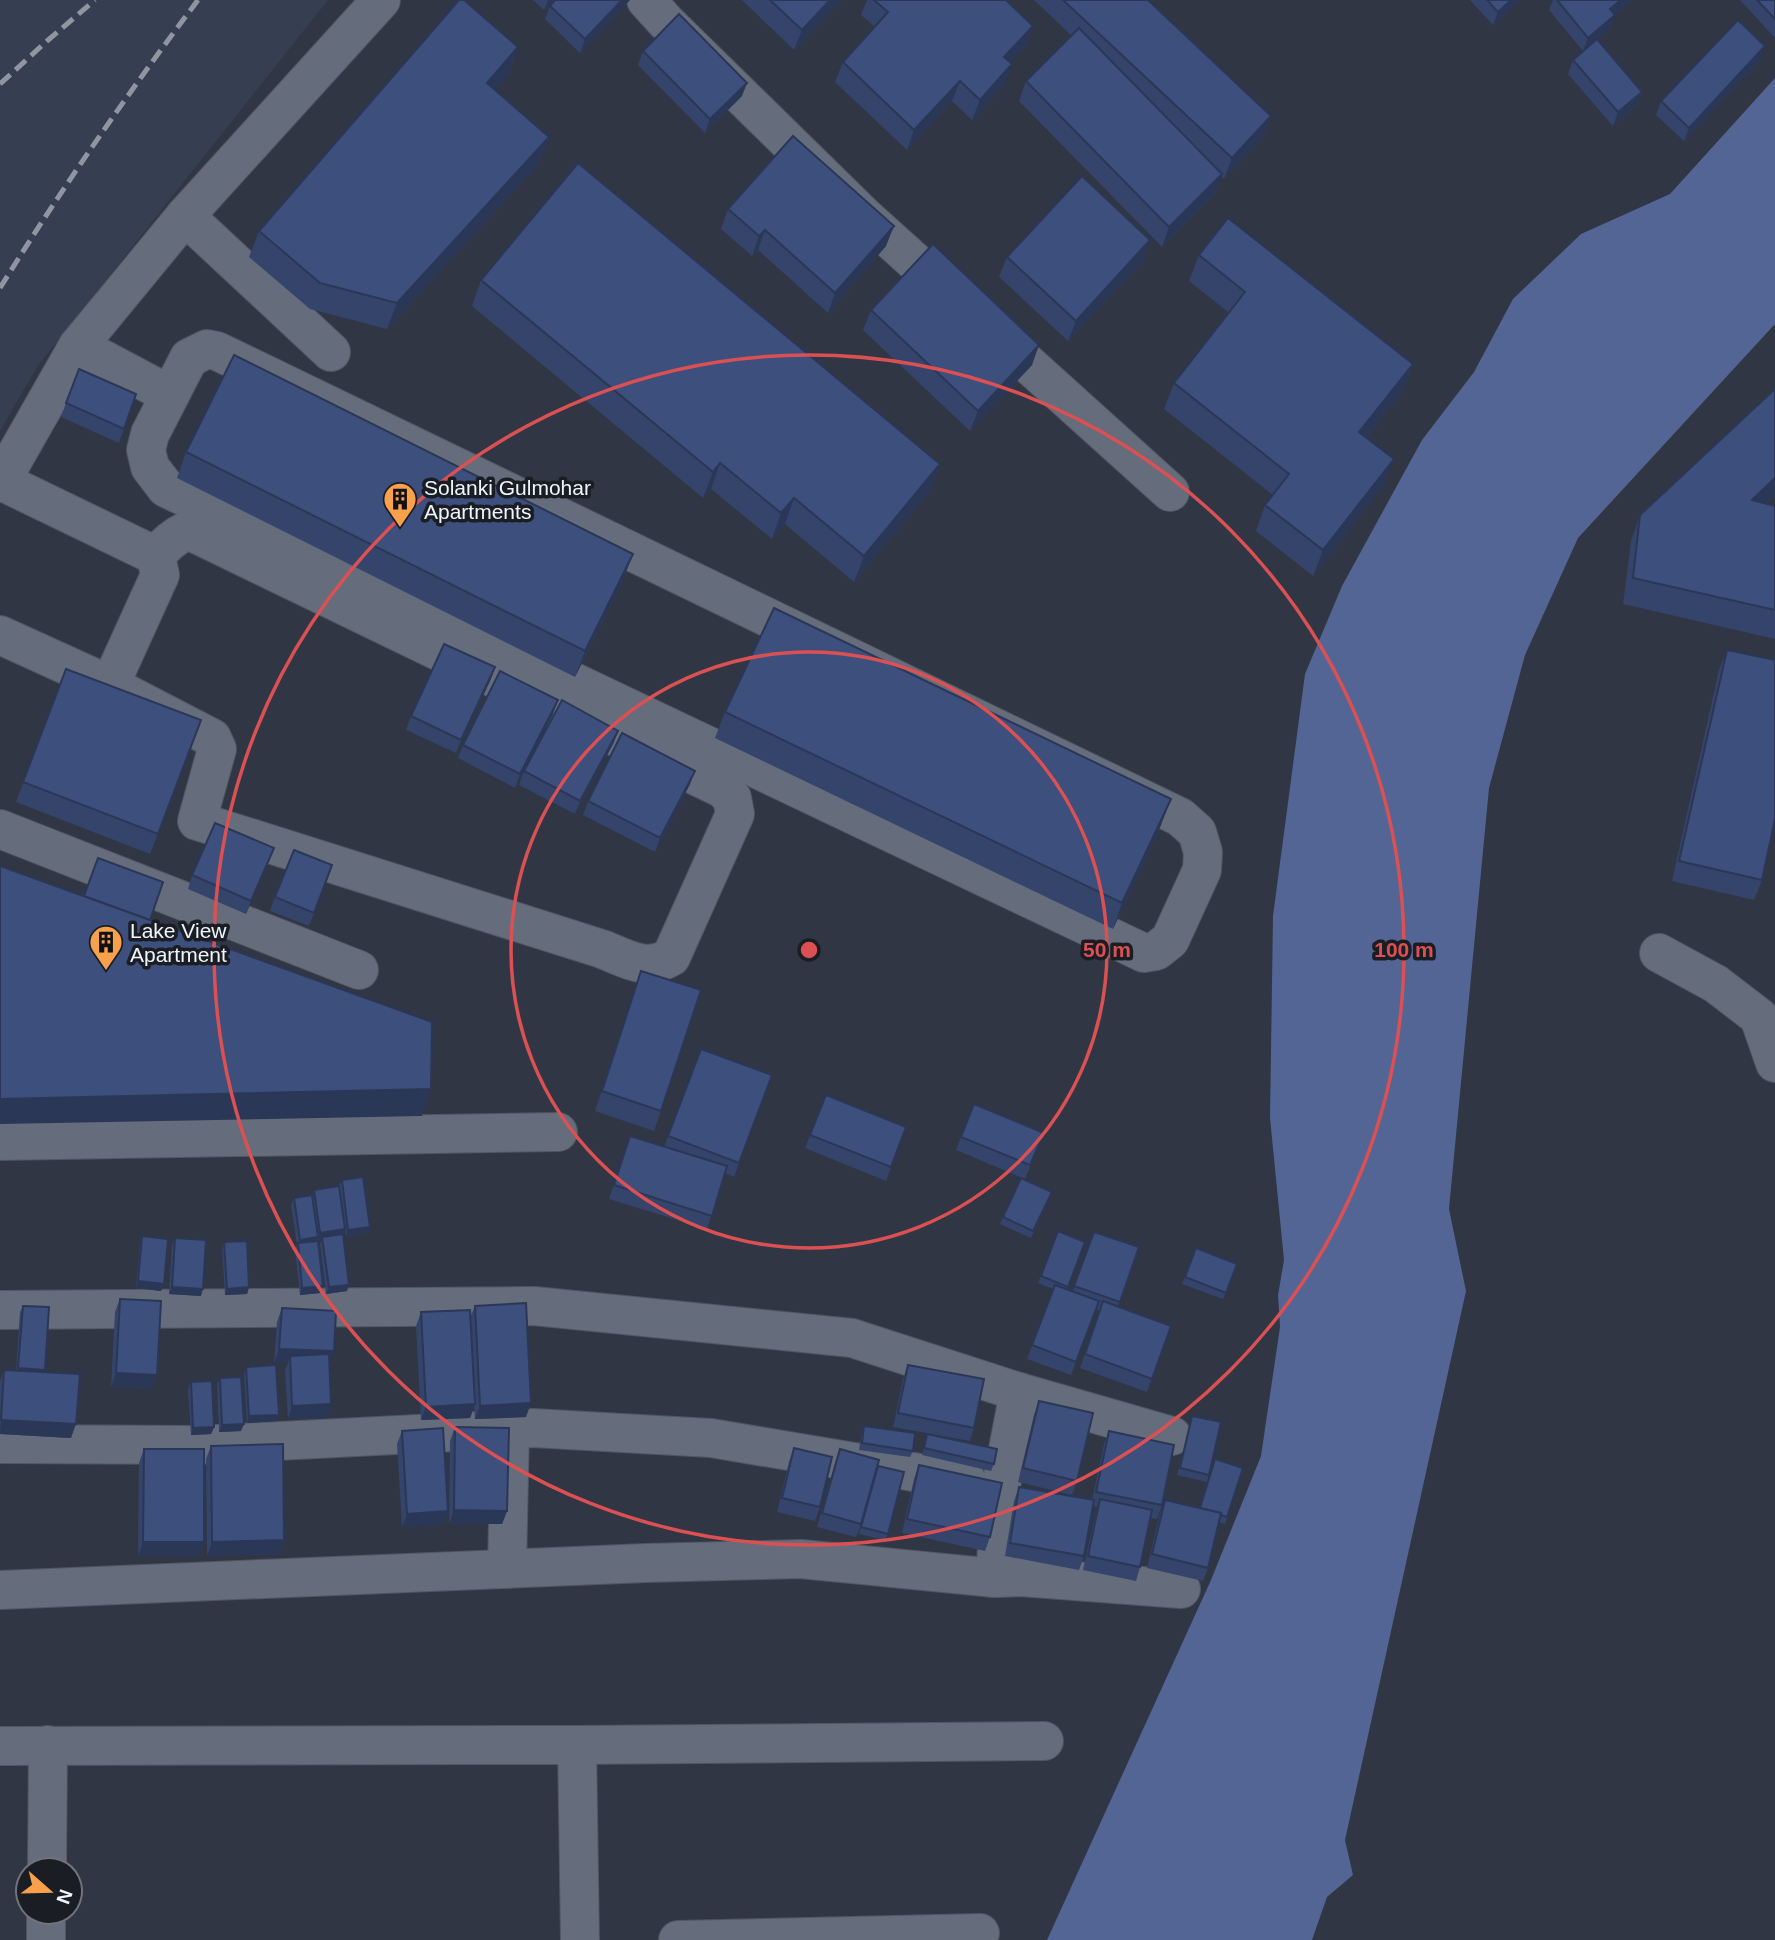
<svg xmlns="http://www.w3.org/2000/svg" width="1775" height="1940" font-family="Arial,sans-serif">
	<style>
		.built { fill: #363f52 }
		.water { fill: #526594 }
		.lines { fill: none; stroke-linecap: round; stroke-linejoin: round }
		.minor-casing { stroke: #505560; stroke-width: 40 }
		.minor { stroke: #656c7b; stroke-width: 38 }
		.rail { stroke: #9095a0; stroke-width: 5; stroke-dasharray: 14 7; stroke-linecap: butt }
		.wall { fill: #34446b }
		.shaded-wall { fill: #2b3757 }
		.building { fill: #3d4f7c; stroke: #2b3757; stroke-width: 2 }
		.ring { fill: none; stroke: #db5153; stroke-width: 3.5 }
		.labels { text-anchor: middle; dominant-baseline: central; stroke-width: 7; stroke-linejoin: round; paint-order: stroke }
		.poi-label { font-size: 21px; fill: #f0f4fd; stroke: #1b1d24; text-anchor: start }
		.centre { fill: #db5153; stroke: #1b1d24; stroke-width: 3.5 }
		.ring-label { font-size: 21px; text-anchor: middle; font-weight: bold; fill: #db5153; stroke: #1b1d24; stroke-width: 7; stroke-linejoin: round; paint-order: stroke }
	</style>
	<rect width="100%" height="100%" fill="#303643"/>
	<polygon class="built" points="0,0 328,0 37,367 0,431"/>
	<polygon class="water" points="1775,78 1775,324 1578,538 1525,655 1489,788 1449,1209 1466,1291 1345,1840 1353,1875 1327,1897 1312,1940 1047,1940 1211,1580 1261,1456 1280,1327 1278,1295 1284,1260 1270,1118 1273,916 1305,674 1342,586 1422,440 1474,372 1513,299 1581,234 1670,194"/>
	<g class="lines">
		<defs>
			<g id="minor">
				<polyline points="646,0 666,22 864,216 1170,492"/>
				<polyline points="185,216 331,352"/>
				<polyline points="78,346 170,395"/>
				<polygon points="207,349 217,351 1180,817 1197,832 1203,852 1202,870 1170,940 1156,951 1144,953 166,488 150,467 146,450 150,434 189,358"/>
				<path d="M1 481 156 556 160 575 110 685 212 738 217 749 197 821 602 949C628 959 645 972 671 957L735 814 732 798 723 789 188 530C175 536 165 544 156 556"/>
				<polyline points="0,483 78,346 185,216 381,0"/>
				<polyline points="0,635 110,685"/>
				<polyline points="0,829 359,970"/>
				<polyline points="1659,953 1716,984 1759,1017 1775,1063"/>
				<polyline points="0,1141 558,1132"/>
				<polyline points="0,1310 534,1306 852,1338 1019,1392 1172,1436"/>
				<polyline points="1019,1392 1001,1486 995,1578 1021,1577 1181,1589"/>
				<polyline points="0,1444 198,1445 533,1428 711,1438 967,1481"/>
				<polyline points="507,1569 510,1429"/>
				<polyline points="0,1590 646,1563 801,1559 995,1578"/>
				<polyline points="577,1745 580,1940"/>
				<polyline points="0,1746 577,1745 1044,1741"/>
				<polyline points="47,1870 48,1745"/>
				<polyline points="46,1940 46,1912"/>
				<polyline points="678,1940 980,1933"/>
			</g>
		</defs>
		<use href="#minor" class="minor-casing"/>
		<use href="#minor" class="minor"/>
		<g class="rail">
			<polyline points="0,84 47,41 95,0"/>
			<path d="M0 288C62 188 128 93 198 0"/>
		</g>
	</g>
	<g class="wall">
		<polygon points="533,0 554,0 544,10"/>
		<polygon points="555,0 630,0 580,53 545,19 550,6"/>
		<polygon points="742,0 842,0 794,50"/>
		<polygon points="867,0 1006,0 1033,26 1026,46 1010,62 1005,84 972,120 952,101 907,150 835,82 843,62 875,27 861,15"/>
		<polygon points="1034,0 1148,0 1271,116 1264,136 1224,179 1221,176 1215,194 1162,247 1019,101 1026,81 1072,36"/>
		<polygon points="1470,0 1520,0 1493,25"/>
		<polygon points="1553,0 1632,0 1615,14 1610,28 1597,39 1642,92 1637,105 1613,126 1568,74 1573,60 1583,51 1549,10"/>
		<polygon points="1740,0 1775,0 1775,38"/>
		<polygon points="518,47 509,74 495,89 549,137 539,163 387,329 310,309 249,257 259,231"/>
		<polygon points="643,51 742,96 705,133 638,65"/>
		<polygon points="1760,60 1684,141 1656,115 1661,101"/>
		<polygon points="728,209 886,246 828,313 758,250 752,256 721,229"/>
		<polygon points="1199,255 1413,364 1403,390 1366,438 1384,485 1313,576 1256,531 1265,505 1273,495 1164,409 1174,383 1229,313 1189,281"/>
		<polygon points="1007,257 1143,261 1068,341 999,277"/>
		<polygon points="481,280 940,464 931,490 854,582 785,524 772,539 711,489 703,498 472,306"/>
		<polygon points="871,310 1032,365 970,431 863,330"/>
		<polygon points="1775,389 1775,495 1766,504 1775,506 1775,639 1623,604 1631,541 1640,515"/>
		<polygon points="136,394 119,443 61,417 66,403"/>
		<polygon points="186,452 623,580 575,677 177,478"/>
		<polygon points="1727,650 1762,880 1754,900 1672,881 1719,670"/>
		<polygon points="495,667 490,681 456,753 406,730 411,716"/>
		<polygon points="66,669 201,720 150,854 16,802"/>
		<polygon points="725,712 1161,825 1113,929 715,738"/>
		<polygon points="553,714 515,788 458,758 463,745"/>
		<polygon points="618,731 613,744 575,814 519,785 524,771"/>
		<polygon points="690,784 655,852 583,815 588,801"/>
		<polygon points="274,848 246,914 188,889 192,875"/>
		<polygon points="332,865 309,926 270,911 275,897"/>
		<polygon points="641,971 661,1111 654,1131 595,1111"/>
		<polygon points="701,1049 772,1075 734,1177 725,1173 707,1229 609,1199 630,1136 664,1147"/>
		<polygon points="826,1095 906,1127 886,1181 805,1148"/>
		<polygon points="1044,1133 1025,1179 956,1150 961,1137"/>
		<polygon points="342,1180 370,1227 368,1234 346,1236 345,1229 343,1234 347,1291 326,1294 320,1244 322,1239 318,1240 318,1238 317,1241 320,1293 300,1295 295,1250 297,1245 291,1205 294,1198 312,1196 314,1190 344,1223 339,1186"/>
		<polygon points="1049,1199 1031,1238 1000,1224 1003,1217"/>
		<polygon points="1058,1231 1085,1242 1068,1289 1073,1291 1094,1232 1139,1247 1118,1306 1171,1326 1147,1392 1080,1368 1100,1311 1096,1309 1071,1375 1027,1359 1053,1289 1038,1283"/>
		<polygon points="142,1236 161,1291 136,1288 140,1243"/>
		<polygon points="175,1238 201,1296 169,1294 172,1245"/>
		<polygon points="224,1242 249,1287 247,1294 225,1295 222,1249"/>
		<polygon points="1196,1248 1237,1264 1223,1299 1182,1284"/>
		<polygon points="120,1299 152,1389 111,1387 115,1312"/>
		<polygon points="23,1306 44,1372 71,1438 0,1434 0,1381 4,1370 16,1371 20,1312"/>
		<polygon points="475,1306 526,1417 475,1419 474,1406 470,1418 421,1420 416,1326 421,1312 470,1318"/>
		<polygon points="282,1308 330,1363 331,1404 326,1418 288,1419 285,1370 288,1363 274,1363 277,1322"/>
		<polygon points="908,1365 974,1428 970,1441 893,1427 903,1379"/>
		<polygon points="246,1367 279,1415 277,1421 247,1423 244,1374"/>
		<polygon points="220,1378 241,1431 219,1432 217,1385"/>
		<polygon points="191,1382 214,1427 211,1434 191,1435 188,1389"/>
		<polygon points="1039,1401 1077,1481 1072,1495 1018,1482 1034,1415"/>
		<polygon points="1192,1416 1209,1475 1207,1482 1177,1475"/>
		<polygon points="864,1426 913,1451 910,1457 859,1450 862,1432"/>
		<polygon points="455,1427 507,1511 502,1524 449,1524 450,1441"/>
		<polygon points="402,1431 448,1511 443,1525 402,1527 397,1444"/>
		<polygon points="1109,1431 1162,1505 1157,1519 1151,1518 1140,1567 1136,1581 1083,1570 1097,1507 1093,1506 1084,1556 1079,1570 1005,1556 1014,1501 1019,1487 1092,1500 1104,1444"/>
		<polygon points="927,1434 994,1464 991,1471 922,1455"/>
		<polygon points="211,1446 284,1540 279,1554 207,1556 206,1459"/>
		<polygon points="794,1448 820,1507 815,1521 777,1512 789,1462"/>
		<polygon points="144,1449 204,1542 199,1556 138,1556 139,1463"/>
		<polygon points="840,1449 861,1524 856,1537 817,1527 835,1463"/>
		<polygon points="919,1465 990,1537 985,1551 902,1533 914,1479"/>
		<polygon points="1243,1468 1225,1524 1219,1522 1208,1568 1203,1581 1147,1568 1160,1513 1165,1500 1199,1508"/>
		<polygon points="875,1472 888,1534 885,1540 859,1534"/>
	</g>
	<g class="shaded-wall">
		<polygon points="548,0 554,0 544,10"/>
		<polygon points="622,0 630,0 580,53 585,39"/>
		<polygon points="830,0 842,0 794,50 802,30"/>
		<polygon points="1511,0 1520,0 1493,25 1498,12"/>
		<polygon points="1621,0 1632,0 1605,22 1610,9"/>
		<polygon points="1615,15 1610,28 1583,51 1588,38"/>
		<polygon points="1033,26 1026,46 996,77 1004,57"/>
		<polygon points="1765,46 1760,60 1684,141 1689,128"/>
		<polygon points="518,47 509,74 478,109 487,83"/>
		<polygon points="1012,64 1005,84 972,120 980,100"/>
		<polygon points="960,81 952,101 907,150 914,130"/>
		<polygon points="747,83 742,96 705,133 710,119"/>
		<polygon points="1642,92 1637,105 1613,126 1618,112"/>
		<polygon points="1271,116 1264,136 1224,179 1232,158"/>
		<polygon points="549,137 539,163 387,329 397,303"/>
		<polygon points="1222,174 1215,194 1162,247 1169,227"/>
		<polygon points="894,226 886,246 828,313 835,293"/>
		<polygon points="765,230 758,250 752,256 759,236"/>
		<polygon points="1150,240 1143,261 1068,341 1076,321"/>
		<polygon points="1039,345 1032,365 970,431 978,411"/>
		<polygon points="1413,364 1403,390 1350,458 1359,432"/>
		<polygon points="1394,459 1384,485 1313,576 1323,550"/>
		<polygon points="720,463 711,489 703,498 713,472"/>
		<polygon points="940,464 931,490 854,582 864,556"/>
		<polygon points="1775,478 1775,495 1742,526 1752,500"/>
		<polygon points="794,498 785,524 772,539 781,513"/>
		<polygon points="633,554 623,580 575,677 585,651"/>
		<polygon points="495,667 490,681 456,753 461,740"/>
		<polygon points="558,700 553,714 515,788 520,774"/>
		<polygon points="618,731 613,744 575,814 580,801"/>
		<polygon points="695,771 690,784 655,852 660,838"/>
		<polygon points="1171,799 1161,825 1113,929 1122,903"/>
		<polygon points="274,848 269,861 246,914 251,901"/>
		<polygon points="431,1089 422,1116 0,1124 0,1099"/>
		<polygon points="370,1227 368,1234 346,1236 348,1230"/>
		<polygon points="345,1229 342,1236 322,1237 322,1239 318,1240 320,1233"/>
		<polygon points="318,1237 316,1244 297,1246 300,1240"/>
		<polygon points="138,1281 164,1284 161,1291 136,1288"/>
		<polygon points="349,1285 347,1291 326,1294 329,1287"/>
		<polygon points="323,1286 320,1293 300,1295 302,1288"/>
		<polygon points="172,1287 203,1289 201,1296 169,1294"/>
		<polygon points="249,1287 247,1294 225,1295 227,1289"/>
		<polygon points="279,1349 334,1351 329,1365 290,1356 288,1363 274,1363"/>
		<polygon points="18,1368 45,1370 42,1377 15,1375"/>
		<polygon points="116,1373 157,1375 152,1389 111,1387"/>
		<polygon points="531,1403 526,1417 475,1419 480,1406"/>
		<polygon points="331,1404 326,1418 288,1419 292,1406"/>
		<polygon points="475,1404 470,1418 421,1420 426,1407"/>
		<polygon points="279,1415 277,1421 247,1423 249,1416"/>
		<polygon points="1,1420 76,1424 71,1438 0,1434"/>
		<polygon points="244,1424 241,1431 219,1432 222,1425"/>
		<polygon points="214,1427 211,1434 191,1435 193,1428"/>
		<polygon points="454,1510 507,1511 502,1524 449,1524"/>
		<polygon points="448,1511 443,1525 402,1527 407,1514"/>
		<polygon points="284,1540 279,1554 207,1556 212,1542"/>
		<polygon points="143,1542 204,1542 199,1556 138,1556"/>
	</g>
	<g class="building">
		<polygon points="459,0 464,0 518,47 487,83 549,137 397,303 320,283 259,231"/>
		<polygon points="555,0 622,0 585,39 550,6"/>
		<polygon points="770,0 830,0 802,30"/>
		<polygon points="874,0 1006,0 1033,26 1004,57 1012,64 980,100 960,81 914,130 843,62 888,12"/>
		<polygon points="1063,0 1148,0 1271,116 1232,158"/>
		<polygon points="1487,0 1511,0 1498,12"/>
		<polygon points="1557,0 1621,0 1610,9 1615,15 1588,38"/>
		<polygon points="1757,0 1775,0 1775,19"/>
		<polygon points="679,14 747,83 710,119 643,51"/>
		<polygon points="1738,20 1765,46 1689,128 1661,101"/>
		<polygon points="1079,28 1222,174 1169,227 1026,81"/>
		<polygon points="1597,39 1642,92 1618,112 1573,60"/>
		<polygon points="793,136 894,226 835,293 765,230 759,236 728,209"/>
		<polygon points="578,163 940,464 864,556 794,498 781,513 720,463 713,472 481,280"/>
		<polygon points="1082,176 1150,240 1076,321 1007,257"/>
		<polygon points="1228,218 1413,364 1359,432 1394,459 1323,550 1265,505 1289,474 1174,383 1245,292 1199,255"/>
		<polygon points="933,244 1039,345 978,411 871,310"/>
		<polygon points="234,355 633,554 585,651 186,452"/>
		<polygon points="79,369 136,394 124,429 66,403"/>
		<polygon points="1775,389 1775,478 1752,500 1775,506 1775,610 1633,578 1640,515"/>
		<polygon points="774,608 1171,799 1122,903 725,712"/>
		<polygon points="444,644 495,667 461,740 411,716"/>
		<polygon points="1727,650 1775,660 1775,819 1762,880 1679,861"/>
		<polygon points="66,669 201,720 158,834 23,782"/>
		<polygon points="500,671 558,700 520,774 463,745"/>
		<polygon points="562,700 618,731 580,801 524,771"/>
		<polygon points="622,733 695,771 660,838 588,801"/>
		<polygon points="215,823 274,848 251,901 192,875"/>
		<polygon points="294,850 332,865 314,913 275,897"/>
		<polygon points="98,858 163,882 150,920 84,896"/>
		<polygon points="0,866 432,1022 431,1089 0,1099"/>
		<polygon points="641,971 701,990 661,1111 602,1091"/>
		<polygon points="701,1049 772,1075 739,1163 668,1136"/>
		<polygon points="826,1095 906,1127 891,1167 810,1135"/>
		<polygon points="974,1104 1044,1133 1030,1165 961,1137"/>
		<polygon points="630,1136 727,1166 712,1216 614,1185"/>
		<polygon points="363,1177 370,1227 348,1230 342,1180"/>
		<polygon points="1021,1178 1052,1192 1033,1231 1003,1217"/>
		<polygon points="339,1186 345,1229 320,1233 314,1190"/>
		<polygon points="312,1195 318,1237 300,1240 294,1198"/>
		<polygon points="1058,1231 1085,1242 1068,1287 1041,1276"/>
		<polygon points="1094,1232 1139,1247 1120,1302 1074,1286"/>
		<polygon points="343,1234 349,1285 329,1287 322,1237"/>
		<polygon points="142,1236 168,1239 164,1284 138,1281"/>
		<polygon points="175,1238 206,1240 203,1289 172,1287"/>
		<polygon points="247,1241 249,1287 227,1289 224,1242"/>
		<polygon points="318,1241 323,1286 302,1288 298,1243"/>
		<polygon points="1196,1248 1237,1264 1226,1293 1185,1277"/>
		<polygon points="1055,1285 1099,1301 1076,1362 1032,1345"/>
		<polygon points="120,1299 161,1301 157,1375 116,1373"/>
		<polygon points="1103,1301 1171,1326 1152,1379 1085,1354"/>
		<polygon points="526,1303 531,1403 480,1406 475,1306"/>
		<polygon points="23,1306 49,1307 45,1370 18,1368"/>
		<polygon points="282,1308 336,1311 334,1351 279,1349"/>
		<polygon points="470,1310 475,1404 426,1407 421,1312"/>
		<polygon points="329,1354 331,1404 292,1406 290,1356"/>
		<polygon points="276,1365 279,1415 249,1416 246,1367"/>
		<polygon points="908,1365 984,1379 974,1428 898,1413"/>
		<polygon points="4,1370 80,1374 76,1424 1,1420"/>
		<polygon points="241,1377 244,1424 222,1425 220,1378"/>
		<polygon points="212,1381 214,1427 193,1428 191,1382"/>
		<polygon points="1039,1401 1093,1413 1077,1481 1023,1468"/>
		<polygon points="1192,1416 1221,1422 1209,1475 1180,1468"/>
		<polygon points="864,1426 915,1433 913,1451 862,1443"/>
		<polygon points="455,1427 509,1428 507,1511 454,1510"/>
		<polygon points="443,1428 448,1511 407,1514 402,1431"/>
		<polygon points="1109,1431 1174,1445 1162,1505 1096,1492"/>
		<polygon points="927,1434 997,1449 994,1464 924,1448"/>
		<polygon points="283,1444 284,1540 212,1542 211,1446"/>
		<polygon points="794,1448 832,1457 820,1507 782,1498"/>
		<polygon points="144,1449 204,1449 204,1542 143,1542"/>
		<polygon points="840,1449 879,1460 861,1524 822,1513"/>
		<polygon points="1215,1459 1243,1468 1227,1517 1221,1515 1221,1513 1200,1508"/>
		<polygon points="919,1465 1002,1483 990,1537 907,1519"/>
		<polygon points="878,1466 904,1472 888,1534 861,1527"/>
		<polygon points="1019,1487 1094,1500 1084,1556 1010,1543"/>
		<polygon points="1100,1499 1152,1510 1140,1567 1088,1556"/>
		<polygon points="1165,1500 1221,1513 1208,1568 1152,1554"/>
	</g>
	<g class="ring">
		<circle cx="809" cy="950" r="298"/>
		<circle cx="809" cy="950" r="595"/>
	</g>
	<defs>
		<symbol id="building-pin" viewBox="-11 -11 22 30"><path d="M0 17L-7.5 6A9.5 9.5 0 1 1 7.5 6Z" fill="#f9a04c" stroke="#1b1d24"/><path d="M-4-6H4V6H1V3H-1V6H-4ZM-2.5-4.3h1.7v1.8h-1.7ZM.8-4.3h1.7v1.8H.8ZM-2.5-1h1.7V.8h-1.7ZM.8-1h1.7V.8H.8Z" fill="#111"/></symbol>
	</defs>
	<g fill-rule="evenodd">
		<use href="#building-pin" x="381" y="480" width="38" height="52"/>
		<use href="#building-pin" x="87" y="923" width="38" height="52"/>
	</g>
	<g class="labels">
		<g class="poi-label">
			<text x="424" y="487">Solanki Gulmohar<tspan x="424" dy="24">Apartments</tspan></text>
			<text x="130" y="930">Lake View<tspan x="130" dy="24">Apartment</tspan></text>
		</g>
	</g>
	<circle cx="809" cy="950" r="10" class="centre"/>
	<g class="ring-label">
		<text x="1107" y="957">50 m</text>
		<text x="1404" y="957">100 m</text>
	</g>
	<g transform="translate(49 1891) rotate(110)"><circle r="33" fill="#1b1d24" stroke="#70737b" stroke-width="2"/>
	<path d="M0-5L12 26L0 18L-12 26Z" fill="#f9a04c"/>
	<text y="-10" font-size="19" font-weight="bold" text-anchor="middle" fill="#f0f4fd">N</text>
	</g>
</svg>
